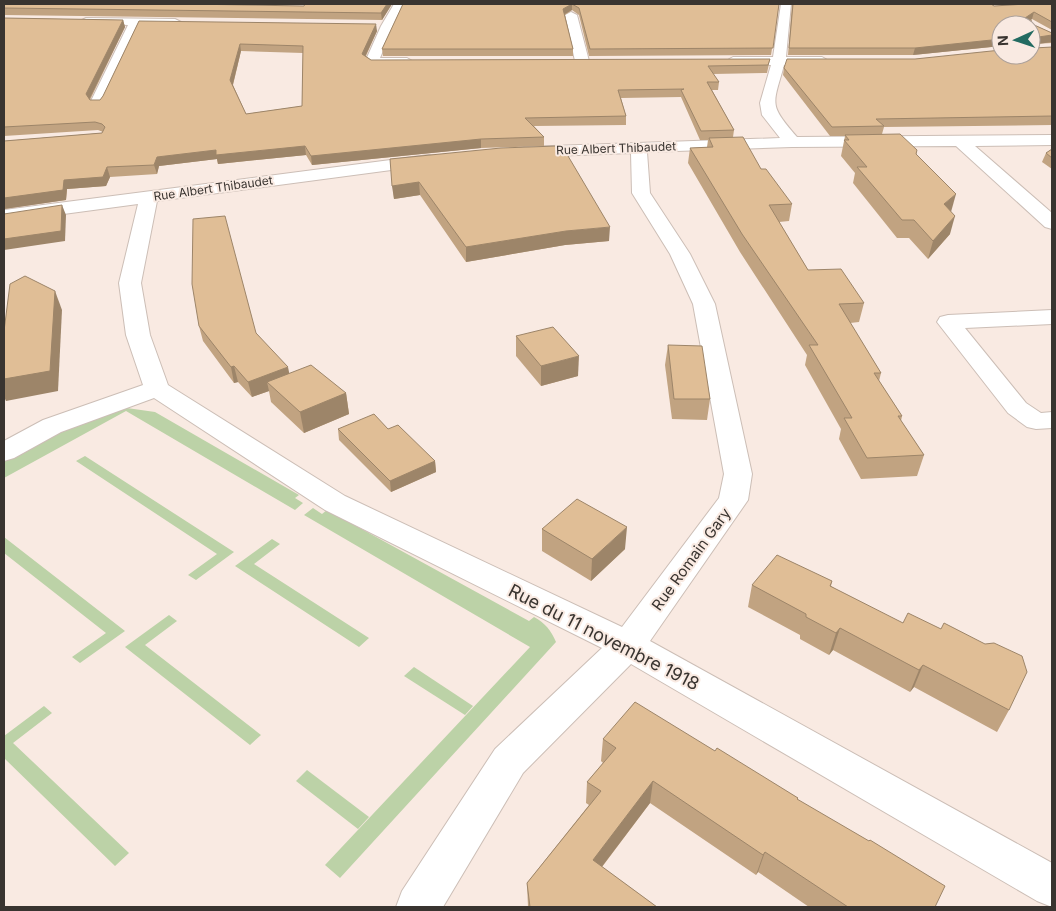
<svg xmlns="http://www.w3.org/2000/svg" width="1056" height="911" font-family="Inter,sans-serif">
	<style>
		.green { fill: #bcd2a7 }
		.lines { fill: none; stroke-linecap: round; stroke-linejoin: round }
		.minor-casing { stroke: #ccbeb6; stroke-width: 2 }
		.minor { fill: #fff; fill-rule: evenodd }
		.wall { fill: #c1a381; fill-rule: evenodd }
		.shaded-wall { fill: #9d8569 }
		.building { fill: #e0be96; stroke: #9d8569; fill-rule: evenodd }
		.labels { text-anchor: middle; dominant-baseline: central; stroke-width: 4; stroke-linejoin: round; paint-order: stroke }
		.far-street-label { font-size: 12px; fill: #393430; stroke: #f9eae2 }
		.street-label { font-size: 15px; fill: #393430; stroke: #f9eae2 }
		.near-street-label { font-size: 18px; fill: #393430; stroke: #f9eae2 }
	</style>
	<rect width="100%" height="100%" fill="#f9eae2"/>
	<g class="green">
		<polygon points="120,407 155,412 299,495 295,498 303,503 295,510 126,411 4,478 4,457 23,447"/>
		<polygon points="85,456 234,552 196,580 188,575 217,554 76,461"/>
		<path d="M313 508 322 514 327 510 529 621 534 617C545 623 551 630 556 642L340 878 325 865 530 647 304 515Z"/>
		<polygon points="4,537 125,631 80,663 72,657 106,633 4,553"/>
		<polygon points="272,539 280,544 254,564 369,638 359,647 235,566"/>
		<polygon points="169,615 177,621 145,645 261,735 250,745 125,647"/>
		<polygon points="414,667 473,706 465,715 404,676"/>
		<polygon points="44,706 52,713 13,743 129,853 115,866 4,758 4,736"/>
		<polygon points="307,770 369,817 358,829 296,781"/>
	</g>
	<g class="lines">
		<defs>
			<g id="minor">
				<polygon points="394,4 404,4 393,26 380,58 407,58 414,62 407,66 367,65 365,62 381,26"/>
				<path d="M781 4H791L786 57H822L829 61 822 65H784C773 106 768 103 797 137L1052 135V145L975 146 1052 213V229L1045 227 956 146 792 147 647 152 650 193 690 254 715 304 752 474 748 500 650 641 1052 863V907L1037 901 631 664 523 773 443 907H396L402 891 495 749 602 648 325 510 154 398 61 432 14 458 4 461V441L43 420 143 385 126 335 119 283 138 204 4 222V210L429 155 435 156 437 160 435 164 429 165 157 201 141 283 150 335 168 385 345 496 622 627 719 498 724 474 693 304 670 254 632 193 631 153 524 157 518 155 516 152 518 149 524 147 780 138 762 115 760 103 771 65H733L726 61 733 57H773Z"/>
				<polygon points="571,12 577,15 589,61 587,64 577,64 575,61 565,15"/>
				<polygon points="86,18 175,19 181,22 175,25 140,25 104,103 102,106 92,106 90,103 128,25 82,23 80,21"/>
				<polygon points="1052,310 1052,324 965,328 1026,403 1041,413 1052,412 1052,428 1036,429 1027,427 1008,413 937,322 940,317 948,315"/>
			</g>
		</defs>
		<use href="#minor" class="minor-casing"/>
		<use href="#minor" class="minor"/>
	</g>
	<g class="wall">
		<polygon points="4,4 304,6 305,4 392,4 382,20 4,15"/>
		<polygon points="403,4 779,4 771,55 589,56 579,15 572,10 565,15 573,49 573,56 383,56 382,49"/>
		<polygon points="792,4 992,4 994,6 1052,4 1052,30 1032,19 1031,20 1032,24 1052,33 1052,43 1032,44 1032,47 1034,48 1052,47 1052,125 884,127 882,134 917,150 916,155 951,212 950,234 928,259 909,238 897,238 853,183 855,173 841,156 845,136 830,136 783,75 784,68 915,59 1031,55 1001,25 1001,47 1001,46 913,55 788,55"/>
		<path d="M4 18 123 20 125 27 90 100H100L103 96 139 21 377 31 366 56 371 60 770 59 767 73 713 74 719 82 718 90H712L734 130 733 137 792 204 789 221 779 222 808 270 864 303 859 322 850 323 881 373 879 381 902 416 901 421 924 455 917 476 861 479 839 439 841 429 805 365 807 355 740 252 688 163 690 148 707 147 708 140H700L681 97 621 98 626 116V125L534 126 544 137V146L481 148 312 165 306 155 218 164 217 159 159 166 157 174 110 177 106 186 67 189 66 200 4 209V141L102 133 103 132 98 130 4 136V137ZM241 51 303 53 302 106 246 114 233 85Z"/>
		<polygon points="1052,149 1052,169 1042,162 1046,153"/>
		<polygon points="390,159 609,241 565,245 466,262 420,195 394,199"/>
		<polygon points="199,326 256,333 289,374 346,393 349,414 304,433 271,402 269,391 252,397 238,382 234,383 203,341"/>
		<polygon points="516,336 578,376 541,386 516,356"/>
		<polygon points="668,345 710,399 707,420 672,419 665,365"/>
		<polygon points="338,429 388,429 435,461 436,472 391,492 339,440"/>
		<polygon points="542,529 625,549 591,581 542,551"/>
		<polygon points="832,581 831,586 1009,710 997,732 914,687 910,692 833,650 829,655 800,639 800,635 748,607 752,585"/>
		<polygon points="603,739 715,751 798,798 798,800 935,907 809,907 758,872 756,875 650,803 602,867 657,907 528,907 527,883 589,805 586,803 587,782 603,763 601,761"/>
	</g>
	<g class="shaded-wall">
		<polygon points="387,4 392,4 382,20 381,13"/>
		<polygon points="572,4 572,10 563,15 563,9"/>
		<polygon points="1034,12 1032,19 1023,25 1025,18"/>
		<polygon points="123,20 125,27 88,102 86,94"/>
		<polygon points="376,24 377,31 363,61 362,54"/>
		<polygon points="1052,35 1052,42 1031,45 1032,38"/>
		<polygon points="1001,39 1001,46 913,55 915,48"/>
		<polygon points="240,44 241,51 232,88 230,80"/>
		<polygon points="481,139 481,148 312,165 311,156"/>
		<polygon points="305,146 306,155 218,164 217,159 159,166 157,174 154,165 157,157 216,150"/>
		<polygon points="107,167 110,177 106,186 67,189 66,200 4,209 4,198"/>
		<polygon points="419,182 420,195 394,199 392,186"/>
		<polygon points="956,194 951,212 944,204"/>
		<polygon points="62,205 66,215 65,241 4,250 4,239"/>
		<polygon points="955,216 950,234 928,259 933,241"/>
		<polygon points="610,227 609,241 565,245 466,262 466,247 566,231"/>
		<polygon points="55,291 62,310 58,391 6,401 4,397 4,379"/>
		<polygon points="579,356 578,376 541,386 541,366"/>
		<polygon points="234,366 238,382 234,383 231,367"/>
		<polygon points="288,367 291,382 267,382 269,391 252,397 248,382"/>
		<polygon points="346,393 349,414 304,433 300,412"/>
		<polygon points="435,461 436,472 391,492 390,481"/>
		<polygon points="627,527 625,549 591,581 592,559"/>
		<polygon points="840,628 833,650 829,655 836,633"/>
		<polygon points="923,665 914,687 910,692 919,670"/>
		<polygon points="653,781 650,803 591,881 593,860"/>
		<polygon points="765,852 758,872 756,875 763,855"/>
	</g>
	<g class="building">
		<polygon points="4,4 188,4 304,6 305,4 387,4 381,13 4,8"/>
		<polygon points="403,4 572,4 563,9 573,49 382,49"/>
		<polygon points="572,4 779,4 773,48 590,49 579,8"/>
		<polygon points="793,4 991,4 994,6 1026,4 1052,4 1052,22 1034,12 1025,18 1031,20 1032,24 1052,33 1052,35 1032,38 1032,47 1034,48 1052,47 1052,116 876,119 884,126 832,127 784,68 787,59 915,59 1001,50 1001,55 1031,55 1031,25 1001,25 1001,39 915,48 789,48"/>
		<path d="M4 18 123 20 86 94 90 100H100L103 96 139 21 376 24 362 54 371 60 770 59 768 65 708 66 719 82H707L734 130 701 131 681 90 684 89 618 90 626 116 525 118 544 137 481 139 311 156 305 146 216 155V150L157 157 154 165 107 167 103 177 64 180 63 190 4 198V141L102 133 105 127 102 124 95 122 4 127ZM240 44 303 46 302 106 246 114 230 80Z"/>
		<polygon points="900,134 917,150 916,154 956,194 944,204 955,216 933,241 914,220 902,220 857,167 867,167 844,140 849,140 845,135"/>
		<polygon points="743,137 761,169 766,169 792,204 769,205 808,270 841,269 864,303 839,304 881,373 874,373 902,416 898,416 924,455 867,458 844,418 852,418 809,345 818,345 742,234 690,148 713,147 709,138"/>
		<polygon points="557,146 568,156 610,227 566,231 466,247 419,182 392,186 390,159 501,148"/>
		<polygon points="1052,149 1052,158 1046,153"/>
		<polygon points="62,205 61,231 4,239 4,214"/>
		<polygon points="225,216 256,333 288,367 248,382 234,366 231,367 199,326 192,284 193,219"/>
		<polygon points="25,276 55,291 50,371 4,379 4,331 10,284"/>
		<polygon points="553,327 579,356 541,366 516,336"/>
		<polygon points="668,345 702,346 710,399 674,399"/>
		<polygon points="311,365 346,393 300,412 267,382"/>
		<polygon points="374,414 388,429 398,425 435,461 390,481 338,429"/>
		<polygon points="577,499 627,527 592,559 542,529"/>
		<polygon points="777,555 832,581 830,586 903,623 908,613 941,629 944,623 985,644 994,643 1022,656 1027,672 1009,710 923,665 919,670 840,628 836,633 806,617 806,614 752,585"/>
		<polygon points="635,702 715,751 717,748 798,798 797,799 869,841 870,840 945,886 935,907 848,907 765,852 763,855 653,781 593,860 657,907 530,907 527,883 601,791 587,782 616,748 603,739"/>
	</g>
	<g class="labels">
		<g class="far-street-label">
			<text transform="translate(616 148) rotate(-2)">Rue Albert Thibaudet</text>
			<text transform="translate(213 188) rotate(-8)">Rue Albert Thibaudet</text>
		</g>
		<g class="street-label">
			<text transform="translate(691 559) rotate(-54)">Rue Romain Gary</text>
		</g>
		<g class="near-street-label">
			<text transform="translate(604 637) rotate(27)">Rue du 11 novembre 1918</text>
		</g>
	</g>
	<rect width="1056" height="911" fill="none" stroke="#393430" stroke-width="10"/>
	<g transform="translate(1016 40) rotate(267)"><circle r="24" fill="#f9eae2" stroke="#aca19b"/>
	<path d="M0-4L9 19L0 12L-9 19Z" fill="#236b61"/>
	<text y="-8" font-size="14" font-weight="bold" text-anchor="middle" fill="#393430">N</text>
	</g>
</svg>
